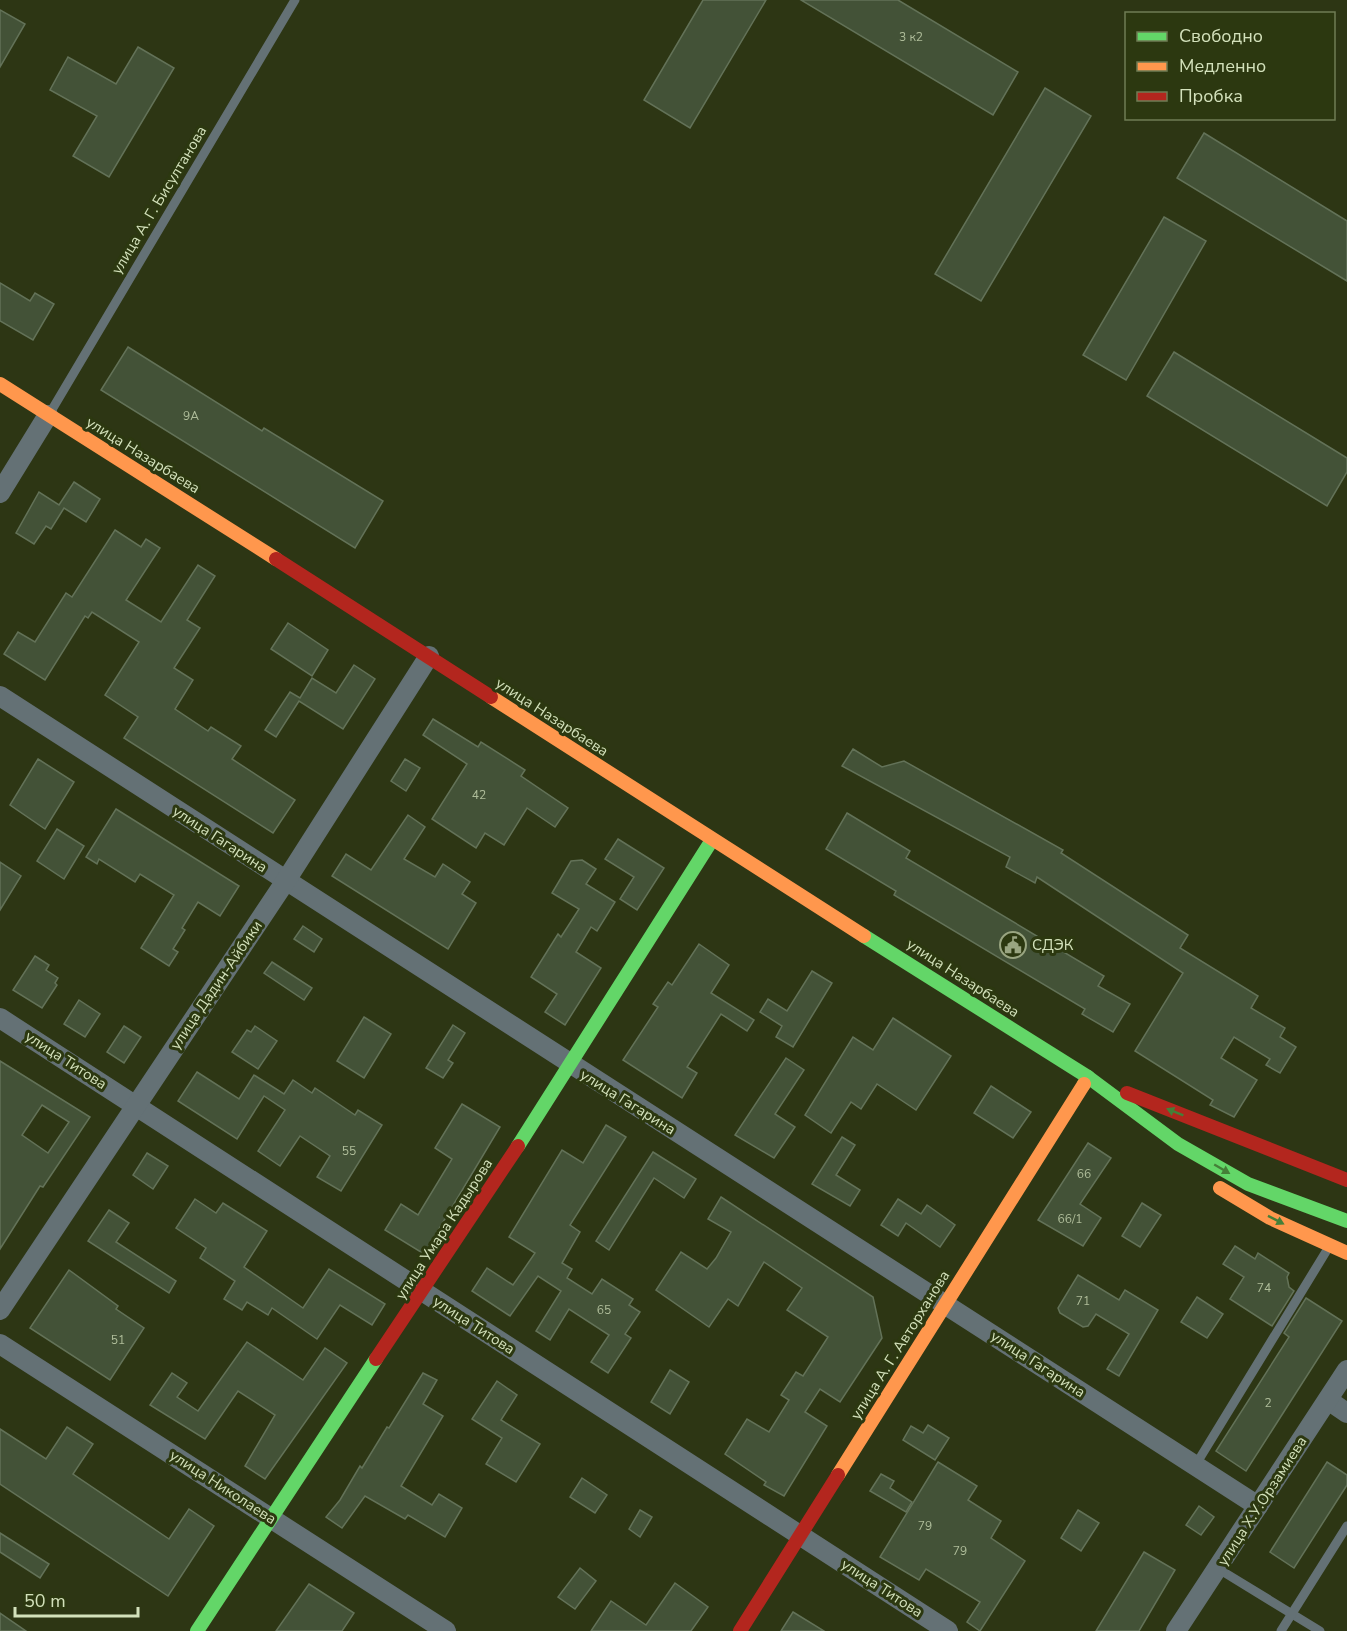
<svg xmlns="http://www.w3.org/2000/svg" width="1347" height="1631" font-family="'Nunito Sans',sans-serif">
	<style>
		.building { fill: #435237; stroke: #637258; stroke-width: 1.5; fill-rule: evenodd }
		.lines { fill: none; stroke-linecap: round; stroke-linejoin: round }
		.lane { stroke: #647175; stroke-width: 9 }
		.street { stroke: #647175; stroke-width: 20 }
		.fast { stroke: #63d668; stroke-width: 14 }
		.slow { stroke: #ff974d; stroke-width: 14 }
		.jam { stroke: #b3261e; stroke-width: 14 }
		.oneway { fill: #457f38 }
		.labels { text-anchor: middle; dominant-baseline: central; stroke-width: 6; stroke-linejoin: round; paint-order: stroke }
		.number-label { font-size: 12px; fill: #afbd9a }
		.street-label { font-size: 15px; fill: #d3e1bb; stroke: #2c3810 }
		.poi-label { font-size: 15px; fill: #d3e1bb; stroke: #2c3810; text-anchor: start }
	</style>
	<rect width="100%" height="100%" fill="#2d3614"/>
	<g class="building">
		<polygon points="703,0 766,0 690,128 644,100"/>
		<polygon points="801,0 898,0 1018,72 993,115"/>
		<polygon points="0,10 25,24 0,67"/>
		<polygon points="138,47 174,68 109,177 73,156 97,116 50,90 68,57 116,84"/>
		<polygon points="1045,88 1091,116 981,301 935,274"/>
		<polygon points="1204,133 1347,221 1347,281 1177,178"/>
		<polygon points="1164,217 1206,241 1126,380 1083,355"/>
		<polygon points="0,283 30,301 35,293 54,304 33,340 0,321"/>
		<polygon points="128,347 262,431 264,428 383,501 355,548 101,390"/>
		<polygon points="1174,352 1347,458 1347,472 1327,506 1147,396"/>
		<polygon points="74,482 100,499 86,522 64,508 51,529 46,526 34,544 16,533 39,492 59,505"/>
		<polygon points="115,530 141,547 146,539 160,548 126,600 161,622 198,565 215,576 187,620 200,628 174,668 193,680 175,709 208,731 211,727 241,746 232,759 295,800 273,833 124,738 138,717 105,695 139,642 92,612 88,618 85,616 45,680 4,654 18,632 35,642 66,593 72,597"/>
		<polygon points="288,623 328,650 312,676 271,649"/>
		<polygon points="354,665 375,679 343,729 299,701 276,737 265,730 290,692 300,698 312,678 336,693"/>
		<polygon points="433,719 478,747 481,742 525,770 521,776 568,808 555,827 527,808 504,845 485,833 476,848 432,819 467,764 423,735"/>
		<polygon points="853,749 882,767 904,761 1063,850 1061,853 1188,935 1180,948 1258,996 1251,1008 1285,1028 1280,1037 1296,1047 1280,1073 1266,1065 1270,1059 1234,1037 1221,1058 1257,1080 1234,1117 1210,1105 1213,1100 1135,1051 1183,973 1037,877 1035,883 1006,867 1010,857 842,766"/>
		<polygon points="38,759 74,782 45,829 10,805"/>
		<polygon points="405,759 420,768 406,791 391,781"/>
		<polygon points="116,809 239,886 220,916 198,902 182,928 185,930 173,949 178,952 169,966 141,948 174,895 140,874 135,882 99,859 97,864 86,857"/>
		<polygon points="847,813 910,851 906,858 1104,976 1098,986 1130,1004 1113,1032 1082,1014 1085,1009 894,895 896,891 826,849"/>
		<polygon points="408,815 425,827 404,859 435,877 443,864 470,882 462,894 476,903 448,949 332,876 346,854 371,870"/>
		<polygon points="57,829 84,846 64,879 37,861"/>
		<polygon points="618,839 664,868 637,910 620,899 634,877 605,859"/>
		<polygon points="582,860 596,869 586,884 615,902 597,931 591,927 576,952 601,968 565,1025 545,1012 557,994 531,977 558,934 561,937 579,909 552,893 571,861"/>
		<polygon points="0,862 21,876 0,910"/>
		<polygon points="303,926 322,939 314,952 294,939"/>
		<polygon points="699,944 729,965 711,993 754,1020 747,1031 721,1014 687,1067 697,1073 682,1098 623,1060 658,1007 653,1004 668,982 672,985"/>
		<polygon points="35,956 49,965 46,970 58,978 55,983 57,985 42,1008 13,990"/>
		<polygon points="272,962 312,988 304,1000 264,973"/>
		<polygon points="812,971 832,983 793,1047 776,1037 782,1026 760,1012 768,999 787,1011"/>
		<polygon points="79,1000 100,1014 85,1037 64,1024"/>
		<polygon points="364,1017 391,1034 364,1078 337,1061"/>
		<polygon points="893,1018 951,1056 916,1110 877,1084 861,1109 851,1102 831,1133 805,1115 853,1037 873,1050"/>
		<polygon points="453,1025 465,1033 448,1060 453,1063 443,1078 426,1068"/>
		<polygon points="124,1026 141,1037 124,1063 107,1052"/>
		<polygon points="255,1026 277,1041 258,1069 232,1052 247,1030 251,1032"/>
		<polygon points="786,1058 804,1070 775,1114 795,1127 774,1158 735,1135"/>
		<path d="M0 1061 90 1117 43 1187 40 1186 0 1249ZM42 1105 69 1122 48 1153 22 1135Z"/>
		<polygon points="197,1072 239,1099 254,1075 284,1094 293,1080 312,1093 315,1088 355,1115 358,1110 382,1125 341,1191 317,1177 330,1156 300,1136 280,1166 258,1151 285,1110 264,1096 237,1139 178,1101"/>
		<polygon points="991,1086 1031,1112 1013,1138 974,1113"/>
		<polygon points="462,1104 500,1127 424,1254 385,1230 401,1204 418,1215 452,1159 435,1148"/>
		<polygon points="606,1125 626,1137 570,1225 580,1232 562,1263 572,1269 567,1278 592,1294 602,1279 633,1299 629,1305 640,1312 625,1334 631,1338 608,1373 591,1362 609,1335 569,1309 550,1340 536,1331 561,1291 538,1276 510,1316 472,1291 487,1268 513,1285 535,1253 509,1237 562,1150 583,1163"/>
		<polygon points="842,1137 855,1145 836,1175 860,1190 850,1206 812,1184"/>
		<polygon points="1088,1143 1111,1158 1080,1204 1101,1218 1083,1246 1038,1220"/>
		<polygon points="653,1152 696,1179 684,1198 654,1178 609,1250 596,1241"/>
		<polygon points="147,1153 168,1166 153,1189 133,1175"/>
		<polygon points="721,1197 873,1297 882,1338 840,1402 820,1389 805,1412 827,1426 784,1496 764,1485 766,1482 725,1454 747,1419 769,1432 789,1400 781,1395 796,1372 803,1376 828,1337 787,1310 802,1288 764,1262 738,1306 728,1299 709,1327 656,1290 681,1252 707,1269 716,1258 731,1232 708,1219"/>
		<polygon points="195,1199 216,1213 223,1203 267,1231 244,1267 303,1308 329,1269 385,1304 372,1325 340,1305 317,1339 272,1308 268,1315 247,1302 242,1310 224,1299 235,1281 200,1258 206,1248 176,1228"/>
		<polygon points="898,1199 921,1214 927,1205 955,1225 940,1247 906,1223 898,1236 881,1225"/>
		<polygon points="1142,1203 1161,1215 1140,1247 1122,1236"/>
		<polygon points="109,1210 129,1223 116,1242 176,1281 169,1293 88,1241"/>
		<polygon points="1235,1246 1255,1259 1258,1253 1289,1273 1287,1277 1289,1287 1294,1291 1272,1326 1230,1299 1244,1277 1223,1264"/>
		<polygon points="69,1270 118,1306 116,1309 144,1328 110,1380 30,1328"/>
		<polygon points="1078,1275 1119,1300 1125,1290 1158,1310 1119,1376 1107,1369 1129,1334 1096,1314 1088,1326 1083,1327 1060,1313 1058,1308"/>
		<polygon points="1197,1297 1223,1314 1207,1338 1181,1322"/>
		<polygon points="1306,1298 1342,1321 1246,1471 1216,1451 1289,1337 1284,1333"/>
		<polygon points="247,1342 303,1380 325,1348 347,1363 265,1479 245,1466 275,1415 238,1391 205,1439 150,1405 172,1373 187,1383 177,1397 198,1411"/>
		<polygon points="670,1370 689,1382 670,1414 651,1402"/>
		<polygon points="423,1373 437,1380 423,1404 443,1416 401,1486 432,1505 439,1494 462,1508 445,1537 408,1515 405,1519 365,1496 342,1528 326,1517 340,1500 360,1466 362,1468 387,1427 389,1428"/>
		<polygon points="497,1381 517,1395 501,1420 540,1444 516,1482 486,1464 502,1438 472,1419"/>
		<polygon points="928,1425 949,1438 935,1460 903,1440 911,1426 923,1433"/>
		<polygon points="67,1427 93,1444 73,1474 169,1539 189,1509 214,1526 168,1596 0,1484 0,1429 46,1459"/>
		<polygon points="938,1462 977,1486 968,1500 1001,1521 991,1538 1025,1561 980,1631 967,1622 980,1602 926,1569 919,1580 880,1557"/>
		<polygon points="1327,1462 1347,1475 1347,1485 1294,1568 1270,1552"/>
		<polygon points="881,1474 894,1481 890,1488 912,1502 906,1512 870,1491"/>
		<polygon points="582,1478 607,1495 595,1513 570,1497"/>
		<polygon points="1199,1506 1214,1517 1201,1535 1186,1525"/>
		<polygon points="640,1510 652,1517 640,1537 629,1529"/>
		<polygon points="1078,1510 1099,1523 1081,1551 1061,1538"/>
		<polygon points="0,1533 49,1564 40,1578 0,1552"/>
		<polygon points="1144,1552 1175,1570 1139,1631 1096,1631"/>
		<polygon points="580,1568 596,1581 575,1609 558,1597"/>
		<polygon points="675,1583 708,1607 691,1631 591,1631 611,1601 646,1625"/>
		<polygon points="309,1584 354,1613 342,1631 276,1631"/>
		<polygon points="793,1612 824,1631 781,1631"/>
		<polygon points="0,1613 26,1631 0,1631"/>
	</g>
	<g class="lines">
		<g class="lane">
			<polyline points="50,413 295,0"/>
			<polyline points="1195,1466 1327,1250"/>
			<polyline points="1217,1568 1320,1631"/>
			<polyline points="1281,1631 1347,1526"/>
		</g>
		<g class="street">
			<polyline points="0,493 48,415"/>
			<polyline points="0,696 1258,1506"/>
			<polyline points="0,1018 948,1631"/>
			<polyline points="0,1310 285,882 429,656"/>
			<polyline points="0,1344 446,1631"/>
			<polyline points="1328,1400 1347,1413"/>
			<polyline points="1176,1631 1347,1370"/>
		</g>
		<g class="fast">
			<polyline points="864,936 1088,1077 1084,1084"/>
			<polyline points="1088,1077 1178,1144 1248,1184 1347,1221"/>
			<polyline points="518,1146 712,840"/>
			<polyline points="197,1631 376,1359"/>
		</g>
		<g class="slow">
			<polyline points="0,384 276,559"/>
			<polyline points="491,697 864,936"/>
			<polyline points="1220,1188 1270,1218 1347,1253"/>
			<polyline points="838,1475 1084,1084"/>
		</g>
		<g class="jam">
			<polyline points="276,559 491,697"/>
			<polyline points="1127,1093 1347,1180"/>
			<polyline points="376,1359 518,1146"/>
			<polyline points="740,1631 838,1475"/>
		</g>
	</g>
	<defs><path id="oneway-solid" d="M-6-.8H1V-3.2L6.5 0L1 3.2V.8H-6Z" transform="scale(1.5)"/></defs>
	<g class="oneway">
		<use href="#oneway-solid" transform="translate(1175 1112) rotate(-158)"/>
		<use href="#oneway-solid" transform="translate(1222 1169) rotate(30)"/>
		<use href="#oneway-solid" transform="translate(1276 1220) rotate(27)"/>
	</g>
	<defs>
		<symbol id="civic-ring" viewBox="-11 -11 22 22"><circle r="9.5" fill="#2c3810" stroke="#99a581" stroke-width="1.5"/><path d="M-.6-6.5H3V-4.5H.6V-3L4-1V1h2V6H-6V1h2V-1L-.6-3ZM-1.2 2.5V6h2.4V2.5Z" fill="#99a581"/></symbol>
	</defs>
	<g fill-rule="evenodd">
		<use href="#civic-ring" x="998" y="930" width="30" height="30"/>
	</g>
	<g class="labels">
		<g class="number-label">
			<text x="911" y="37">3 к2</text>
			<text x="191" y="416">9А</text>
			<text x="479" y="795">42</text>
			<text x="349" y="1151">55</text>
			<text x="1084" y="1174">66</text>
			<text x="1070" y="1219">66/1</text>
			<text x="1264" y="1288">74</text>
			<text x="1083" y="1301">71</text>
			<text x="604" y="1310">65</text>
			<text x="118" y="1340">51</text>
			<text x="1268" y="1403">2</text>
			<text x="925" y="1526">79</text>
			<text x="960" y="1551">79</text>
		</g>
		<g class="street-label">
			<text transform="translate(159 200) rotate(-59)">улица А. Г. Бисултанова</text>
			<text transform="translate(143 455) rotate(32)">улица Назарбаева</text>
			<text transform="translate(552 717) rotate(33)">улица Назарбаева</text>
			<text transform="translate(220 839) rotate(33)">улица Гагарина</text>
			<text transform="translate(963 978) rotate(33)">улица Назарбаева</text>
			<text transform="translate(216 985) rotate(-56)">улица Дадин-Айбики</text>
			<text transform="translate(66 1060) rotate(33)">улица Титова</text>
			<text transform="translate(628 1102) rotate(32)">улица Гагарина</text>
			<text transform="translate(444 1229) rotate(-57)">улица Умара Кадырова</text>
			<text transform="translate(474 1325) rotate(33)">улица Титова</text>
			<text transform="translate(900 1345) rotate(-58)">улица А. Г. Авторханова</text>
			<text transform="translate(1038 1364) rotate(33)">улица Гагарина</text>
			<text transform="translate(223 1487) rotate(33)">улица Николаева</text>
			<text transform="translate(1262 1501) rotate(-57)">улица Х.У.Орзамиева</text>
			<text transform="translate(882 1588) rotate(33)">улица Титова</text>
		</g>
		<g class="poi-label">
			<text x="1032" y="945">СДЭК</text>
		</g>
	</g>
	<rect x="1125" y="12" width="210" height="108" fill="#2c3810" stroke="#6f7c54" stroke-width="1.5"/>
	<rect x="1137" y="32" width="30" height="9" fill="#63d668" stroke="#6f7c54" stroke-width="1.5"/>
	<text x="1179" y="42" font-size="18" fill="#d3e1bb">Свободно</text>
	<rect x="1137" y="62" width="30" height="9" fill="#ff974d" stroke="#6f7c54" stroke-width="1.5"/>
	<text x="1179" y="72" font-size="18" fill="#d3e1bb">Медленно</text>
	<rect x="1137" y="92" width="30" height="9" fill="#b3261e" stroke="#6f7c54" stroke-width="1.5"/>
	<text x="1179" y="102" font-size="18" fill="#d3e1bb">Пробка</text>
	<path d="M15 1607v9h123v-9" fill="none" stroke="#d3e1bb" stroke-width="3"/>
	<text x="24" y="1607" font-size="18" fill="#d3e1bb" stroke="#2c3810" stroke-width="4.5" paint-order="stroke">50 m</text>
</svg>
